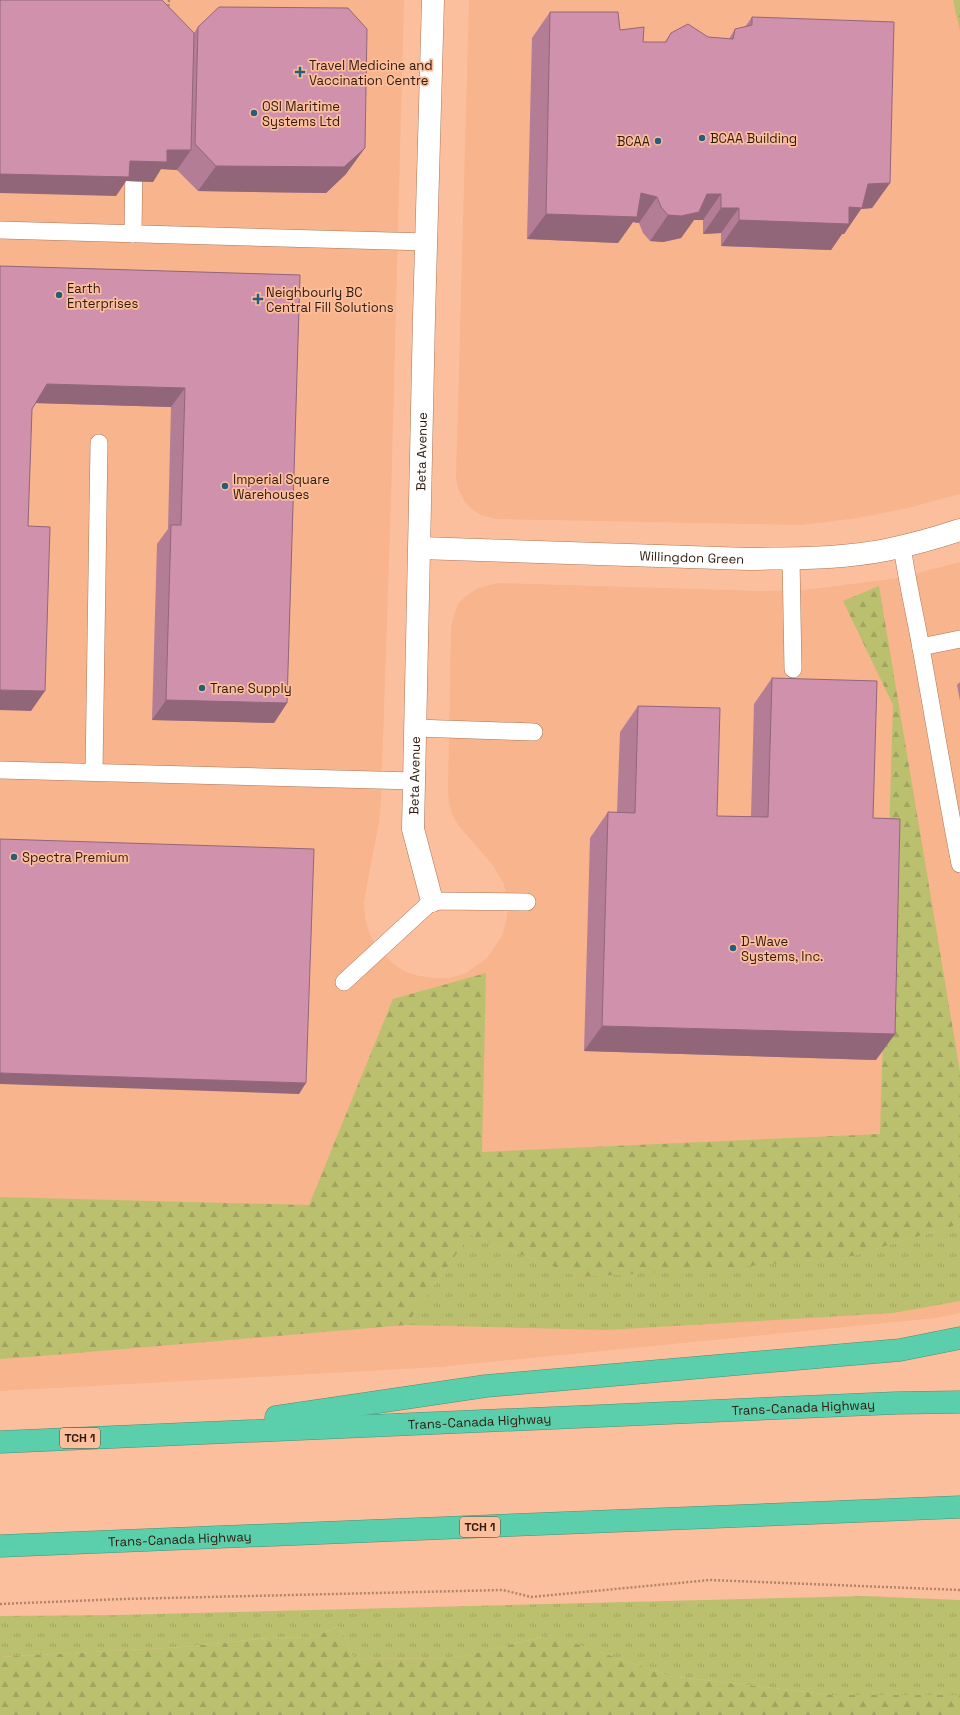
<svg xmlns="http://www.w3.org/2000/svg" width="960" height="1715" font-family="'Space Grotesk',sans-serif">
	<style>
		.built { fill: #f7b48d }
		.grass { fill: url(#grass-tufts) }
		.forest { fill: url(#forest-firs) }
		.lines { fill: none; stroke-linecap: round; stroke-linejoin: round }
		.lane-casing { stroke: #ad7555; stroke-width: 18 }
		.street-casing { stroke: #ad7555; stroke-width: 23 }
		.highway-casing { stroke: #4c8f74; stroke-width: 23 }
		.path { stroke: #b38469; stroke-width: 2.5; stroke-dasharray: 2 2; stroke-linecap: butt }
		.lane { stroke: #fff; stroke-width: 17 }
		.street { stroke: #fff; stroke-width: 22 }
		.highway { stroke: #5bceac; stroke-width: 22 }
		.wall { fill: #b37d95 }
		.shaded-wall { fill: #926679 }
		.building { fill: #d091ad; stroke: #926679 }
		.poi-dot { fill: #255e78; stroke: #fcbf9d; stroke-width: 1.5 }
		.labels { text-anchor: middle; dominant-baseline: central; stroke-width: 3.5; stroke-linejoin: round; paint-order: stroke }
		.shield { fill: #fcbf9d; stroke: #6d4c38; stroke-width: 1 }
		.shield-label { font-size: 12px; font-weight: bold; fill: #301a0c }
		.poi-label { font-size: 13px; fill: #301a0c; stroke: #fcbf9d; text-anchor: start }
		.street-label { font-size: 13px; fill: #301a0c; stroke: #fcbf9d }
	</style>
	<defs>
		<pattern id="grass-tufts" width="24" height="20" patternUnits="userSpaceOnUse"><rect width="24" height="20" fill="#bbc06e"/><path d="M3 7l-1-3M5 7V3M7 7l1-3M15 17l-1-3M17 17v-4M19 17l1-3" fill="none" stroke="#a1a45e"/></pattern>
		<pattern id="forest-firs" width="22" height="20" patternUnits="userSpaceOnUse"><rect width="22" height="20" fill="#bbc06e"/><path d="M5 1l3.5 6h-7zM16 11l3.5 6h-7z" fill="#a1a45e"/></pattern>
	</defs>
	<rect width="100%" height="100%" fill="#fcbf9d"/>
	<g class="built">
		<polygon points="0,0 404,0 391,499 381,800 379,822 364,901 365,917 369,932 376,946 392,963 406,972 419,976 435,978 450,978 466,973 487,958 502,936 506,922 508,909 504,884 492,864 458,825 452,814 449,803 448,790 451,625 458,604 466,596 478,588 498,583 761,591 804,590 899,578 960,562 960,1313 936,1318 440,1367 0,1391"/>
		<polygon points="469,0 960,0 960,494 908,508 858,518 801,525 496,519 481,515 473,510 465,502 458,489 456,478"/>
	</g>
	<g class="grass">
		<polygon points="960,1224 960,1301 893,1313 607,1330 406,1325 470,1235 581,1277 845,1258"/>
		<polygon points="864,1596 960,1600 960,1695 833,1695 669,1676 550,1635 455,1658 354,1659 339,1626 314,1637 269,1638 183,1647 0,1657 0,1616 117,1615"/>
	</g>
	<g class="forest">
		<polygon points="953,0 960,0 960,31"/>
		<polygon points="879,586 960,1072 960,1224 845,1258 723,1268 581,1277 470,1235 406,1325 53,1355 0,1359 0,1197 309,1205 393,999 486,973 482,1152 880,1134 893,705 843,601"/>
		<polygon points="339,1626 354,1659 455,1658 551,1635 669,1676 833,1695 960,1695 960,1715 0,1715 0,1657 183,1647 269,1638 314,1637"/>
	</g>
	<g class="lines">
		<defs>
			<g id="lane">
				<polyline points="0,230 427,242"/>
				<polyline points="133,234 134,158"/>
				<path d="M902 546C907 581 915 614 921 648 934 720 946 792 960 864"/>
				<polyline points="791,558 793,669"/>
				<polyline points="921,647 960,639"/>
				<polyline points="415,728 534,732"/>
				<polyline points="0,770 414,781"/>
				<polyline points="94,772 99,443"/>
				<polyline points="344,982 432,901 527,902"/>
			</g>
			<g id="street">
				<path id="s1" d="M420 548 749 559C795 558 841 559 886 550 911 545 936 538 960 530"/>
				<path id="s2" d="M432 901 413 829 424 317 433 0"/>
			</g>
			<g id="highway">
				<polyline points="276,1417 486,1386 900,1350 960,1338"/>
				<path id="s3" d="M0 1442 896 1403 960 1402"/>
				<path id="s4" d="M0 1546 960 1507"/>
			</g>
		</defs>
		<use href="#lane" class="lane-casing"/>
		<use href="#street" class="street-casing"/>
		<use href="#highway" class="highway-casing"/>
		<g class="path">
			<polyline points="168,10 169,0"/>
			<polyline points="0,1604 123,1599 503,1590 531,1597 710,1580 960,1590"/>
		</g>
		<use href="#lane" class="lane"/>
		<use href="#street" class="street"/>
		<use href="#highway" class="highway"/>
	</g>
	<g class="wall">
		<polygon points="550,12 620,30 643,42 665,42 671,33 729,39 735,29 745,27 752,17 890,183 872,208 861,209 844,234 842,234 831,250 721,246 721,233 703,234 703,220 694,220 681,238 663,242 650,241 643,233 639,223 633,222 618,243 527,239 532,38"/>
		<polygon points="198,27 346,174 326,193 198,191 177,170 161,169 153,182 126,181 116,196 194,33"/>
		<polygon points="0,266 300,275 287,703 274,723 152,720 157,544 168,529 171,407 35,403 32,409 28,526 31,711"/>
		<polygon points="772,678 873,818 876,1060 584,1051 590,838 608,812 617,812 620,732 638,706 717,816 751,817 754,704"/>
		<polygon points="960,682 960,701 957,685"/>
	</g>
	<g class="shaded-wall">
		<polygon points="365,148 346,174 326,193 198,191 216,166"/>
		<polygon points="167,150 191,150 177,170 161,169 153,182 126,181 116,196 0,193 0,174 130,161"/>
		<polygon points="890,183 872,208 861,209 844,234 842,234 831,250 721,246 739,220 849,207 868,184"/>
		<polygon points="641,193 657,197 639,223 633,222 618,243 527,239 546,214"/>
		<polygon points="707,194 721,194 703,220 694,220 681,238 663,242 650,241 668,215"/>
		<polygon points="721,208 739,208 721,233 703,234"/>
		<polygon points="47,384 185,388 171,407 33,403"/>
		<polygon points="0,690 45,691 31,711 0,710"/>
		<polygon points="166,700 287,703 274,723 152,720"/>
		<polygon points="602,1026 895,1034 876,1060 584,1051"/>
		<polygon points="0,1073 306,1083 299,1094 0,1084"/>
	</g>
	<g class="building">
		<polygon points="0,0 162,0 194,33 191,150 167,150 167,162 130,161 129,177 0,174"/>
		<polygon points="219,7 348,8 367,29 365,148 344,167 216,166 195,144 198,27"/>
		<polygon points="550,12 618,12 620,30 644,27 643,42 666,42 671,33 688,24 708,37 733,39 735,29 752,25 752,17 894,22 890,183 868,184 862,208 849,207 849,224 739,220 739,208 721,208 721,194 707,194 699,212 681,216 668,215 661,207 657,197 641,193 637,217 546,214"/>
		<polygon points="0,266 300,275 287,703 166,700 171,525 181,525 185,388 47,384 32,409 28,526 50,527 45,691 0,690"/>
		<polygon points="772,678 877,681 873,818 900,819 895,1034 602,1026 608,812 635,813 638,706 720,708 717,816 768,817"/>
		<polygon points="0,839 314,849 306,1083 0,1073"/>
	</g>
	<g class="poi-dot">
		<path d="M298 66h4v4h4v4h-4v4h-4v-4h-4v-4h4z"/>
		<circle cx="254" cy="113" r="4"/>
		<circle cx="702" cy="138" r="4"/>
		<circle cx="658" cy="141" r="4"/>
		<circle cx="59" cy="295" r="4"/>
		<path d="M256 293h4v4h4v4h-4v4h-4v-4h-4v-4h4z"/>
		<circle cx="225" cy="486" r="4"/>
		<circle cx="202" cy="688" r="4"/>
		<circle cx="14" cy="857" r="4"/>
		<circle cx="733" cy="948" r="4"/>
	</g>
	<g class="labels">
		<g class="shield">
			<rect x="60" y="1428" width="40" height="20" rx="3"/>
			<rect x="460" y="1517" width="40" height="20" rx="3"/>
		</g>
		<g class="shield-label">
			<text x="80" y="1438">TCH 1</text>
			<text x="480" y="1527">TCH 1</text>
		</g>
		<g class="poi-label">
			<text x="309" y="65">Travel Medicine and<tspan x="309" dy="15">Vaccination Centre</tspan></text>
			<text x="262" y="106">OSI Maritime<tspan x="262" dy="15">Systems Ltd</tspan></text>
			<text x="710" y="138">BCAA Building</text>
			<text x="650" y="141" text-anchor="end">BCAA</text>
			<text x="67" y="288">Earth<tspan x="67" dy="15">Enterprises</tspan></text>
			<text x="266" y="292">Neighbourly BC<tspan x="266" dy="15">Central Fill Solutions</tspan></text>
			<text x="233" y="479">Imperial Square<tspan x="233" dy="15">Warehouses</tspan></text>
			<text x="210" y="688">Trane Supply</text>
			<text x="22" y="857">Spectra Premium</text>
			<text x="741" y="941">D-Wave<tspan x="741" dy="15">Systems, Inc.</tspan></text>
		</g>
		<g class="street-label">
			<text stroke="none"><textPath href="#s2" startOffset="452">Beta Avenue</textPath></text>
			<text stroke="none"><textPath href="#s1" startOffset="272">Willingdon Green</textPath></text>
			<text stroke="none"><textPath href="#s2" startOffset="128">Beta Avenue</textPath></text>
			<text stroke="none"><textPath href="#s3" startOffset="804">Trans-Canada Highway</textPath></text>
			<text stroke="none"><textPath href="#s3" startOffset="480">Trans-Canada Highway</textPath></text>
			<text stroke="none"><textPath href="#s4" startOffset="180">Trans-Canada Highway</textPath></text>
		</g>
	</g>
</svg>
